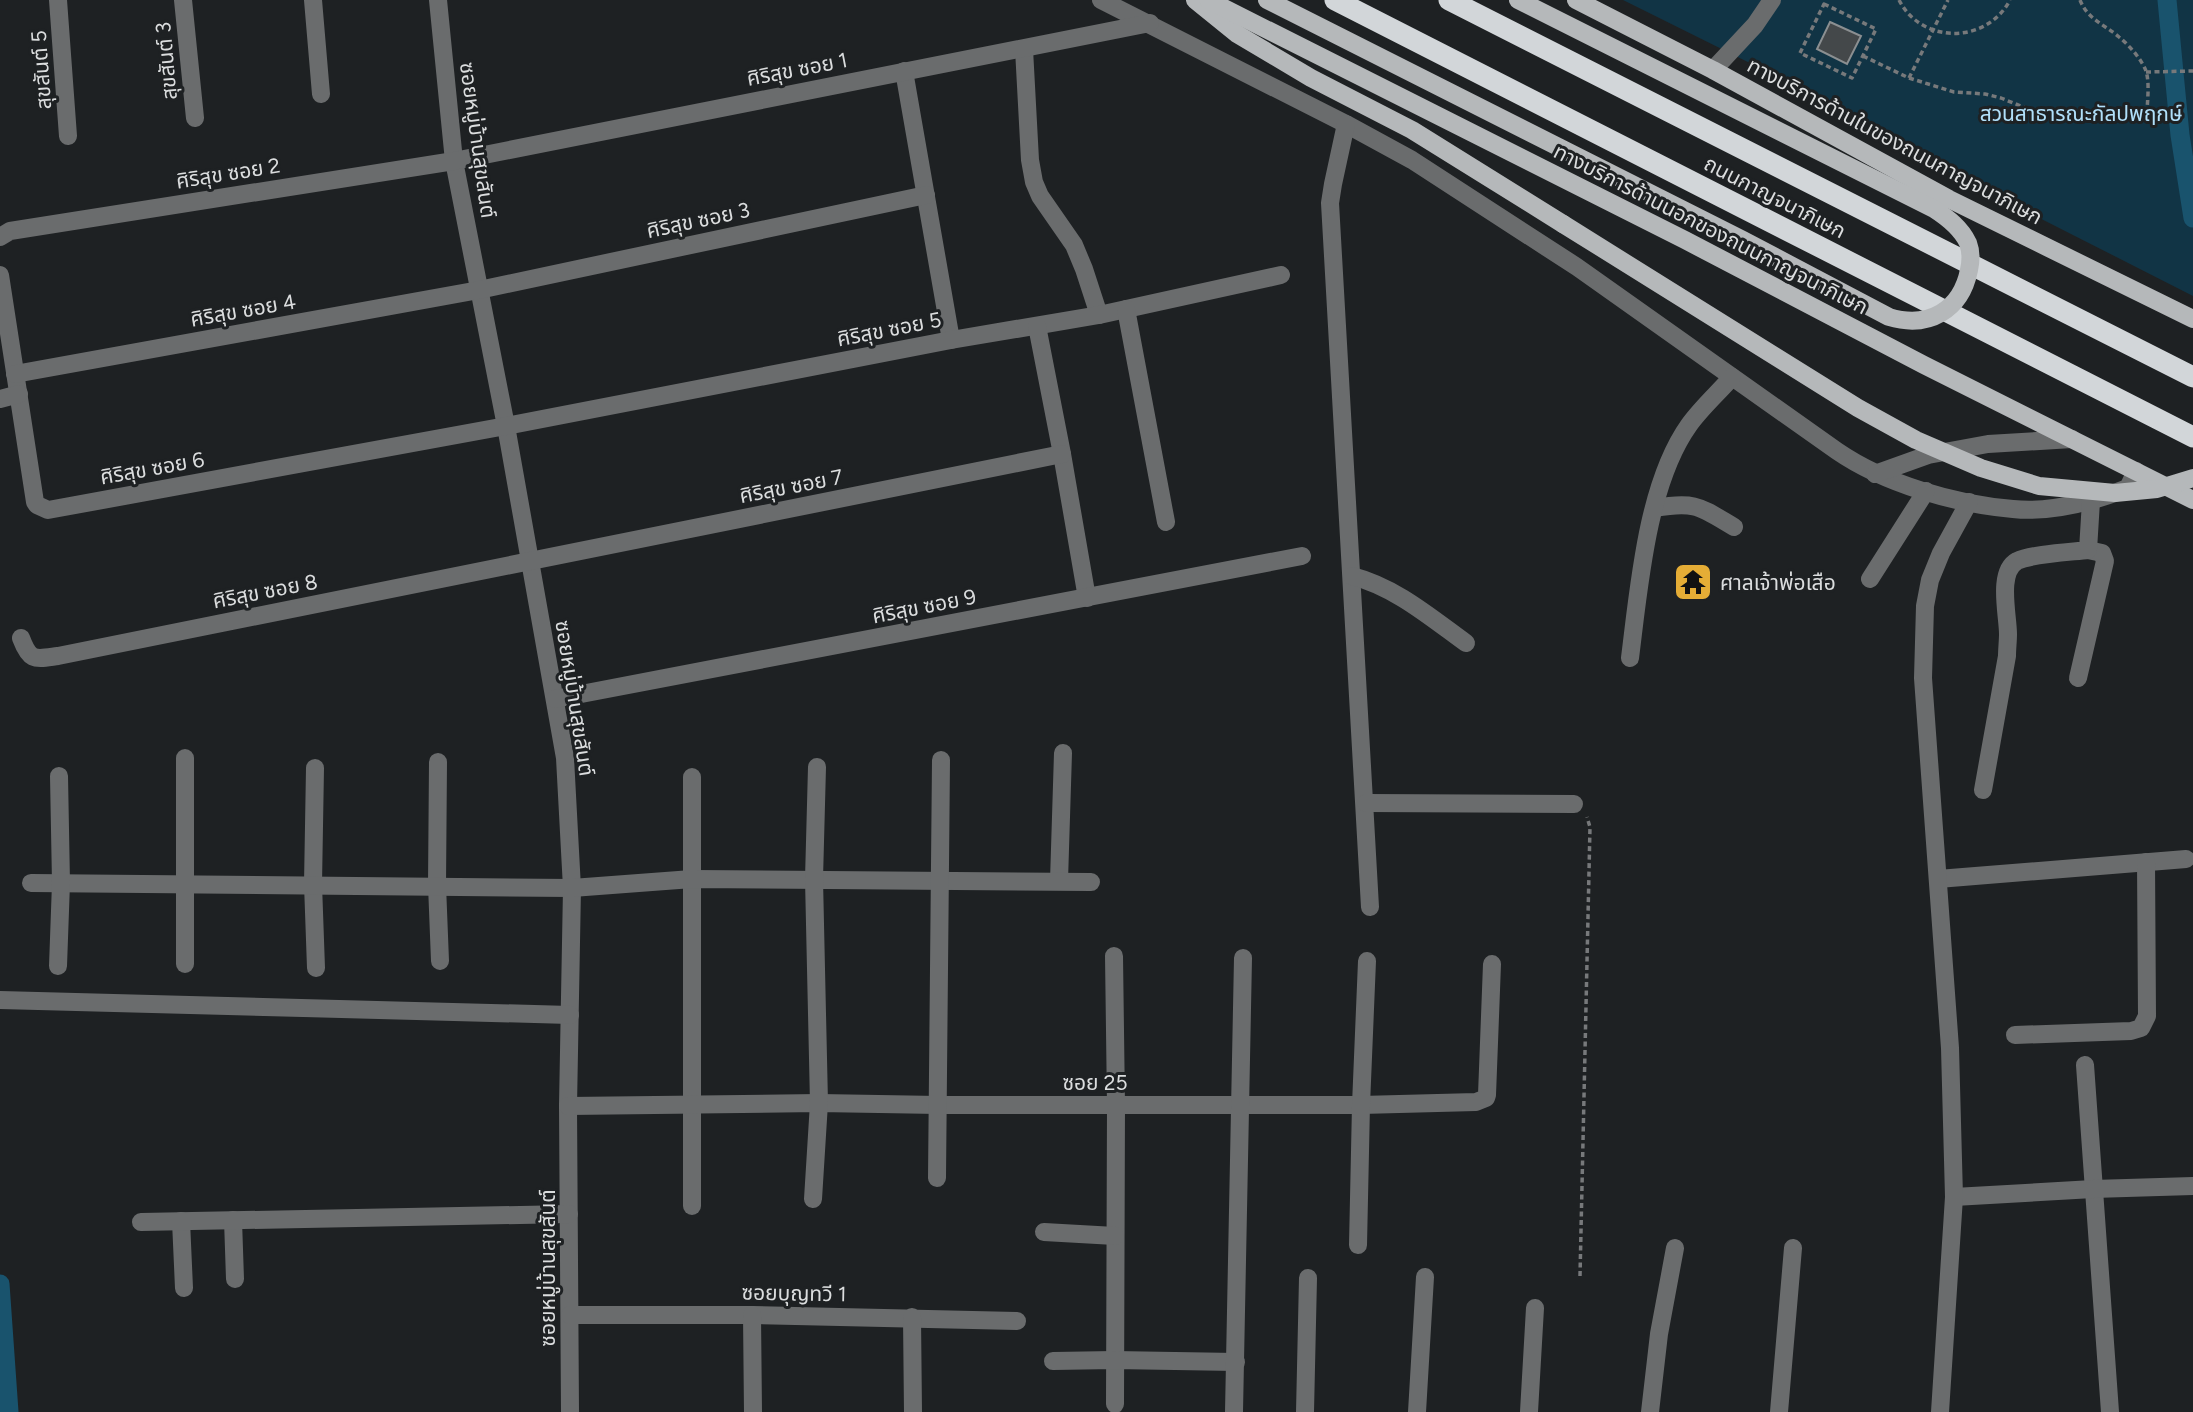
<svg xmlns="http://www.w3.org/2000/svg" width="2193" height="1412" font-family="Figtree,'Noto Sans Thai',sans-serif">
	<style>
		.green { fill: #113445 }
		.lines { fill: none; stroke-linecap: round; stroke-linejoin: round }
		.canal { stroke: #19536d; stroke-width: 19 }
		.building { fill: #44484a; stroke: #8b8f91; stroke-width: 2 }
		.path { stroke: #77797b; stroke-width: 3.5; stroke-dasharray: 5 3.5; stroke-linecap: butt }
		.minor { stroke: #6a6c6d; stroke-width: 18 }
		.major { stroke: #b5b8ba; stroke-width: 18 }
		.highway { stroke: #d2d6d9; stroke-width: 21 }
		.major-bridge { stroke: #b5b8ba; stroke-width: 18 }
		.labels { text-anchor: middle; dominant-baseline: central; stroke-width: 6; stroke-linejoin: round; paint-order: stroke }
		.street-label { font-size: 21px; fill: #dbddde; stroke: #1e2123 }
		.park-label { font-size: 21px; fill: #b1e0fa; stroke: #1e2123 }
		.poi-label { font-size: 21px; fill: #dbddde; stroke: #1e2123; text-anchor: start }
	</style>
	<rect width="100%" height="100%" fill="#1e2123"/>
	<polygon class="green" points="1623,0 2193,0 2193,296 1957,176 1776,76"/>
	<g class="lines">
		<g class="canal">
			<polyline points="2167,0 2180,135 2193,218"/>
			<polyline points="0,1284 9,1412"/>
		</g>
	</g>
	<polygon class="building" points="1830,22 1861,36 1847,64 1817,49"/>
	<g class="lines">
		<g class="path">
			<path d="M1899 0C1922 45 1987 44 2010 0"/>
			<path d="M2080 0C2088 20 2104 24 2119 37 2129 45 2142 60 2146 71 2150 84 2147 102 2147 115"/>
			<polygon points="1824,4 1876,29 1852,78 1800,53"/>
			<polyline points="1863,56 1909,78 1954,92 1985,94 2001,98 2028,109"/>
			<polyline points="2146,72 2193,71"/>
			<polyline points="1909,78 1948,0"/>
			<polyline points="1580,1276 1590,827 1587,817"/>
		</g>
		<g class="minor">
			<polyline points="58,0 68,136"/>
			<polyline points="183,0 195,118"/>
			<polyline points="313,0 321,94"/>
			<polyline points="438,0 454,161 506,426 565,758 572,888 568,1106 570,1412"/>
			<path d="M1101 0 1346 124 1412 160 1577 267 1837 451C1885 484 1955 504 2013 509 2052 513 2092 502 2128 488L2136 471"/>
			<polyline points="1024,49 1030,160 1034,182 1040,196 1074,245 1084,269 1099,315"/>
			<polyline points="1713,70 1755,25 1772,0"/>
			<polyline points="904,71 951,340"/>
			<polyline points="1346,124 1333,184 1330,203 1370,907"/>
			<polyline points="0,237 10,231 454,161 1150,23"/>
			<polyline points="0,275 35,502 37,505 48,510 506,426 951,340 1099,315 1281,275"/>
			<polyline points="1126,309 1166,522"/>
			<polyline points="1037,326 1062,454 1087,598"/>
			<polyline points="15,374 479,290 926,195"/>
			<polyline points="0,399 19,394"/>
			<polyline points="1875,474 1928,455 1988,444 2072,439"/>
			<path d="M1655 508C1696 501 1700 507 1734 527"/>
			<path d="M1352 576C1395 587 1430 617 1466 643"/>
			<polyline points="1870,579 1926,491"/>
			<path d="M21 638C30 662 35 659 58 656L1062 454"/>
			<path d="M1630 658C1639 587 1647 484 1689 425 1701 408 1718 393 1732 377"/>
			<polyline points="2078,678 2105,561 2102,553 2088,550"/>
			<polyline points="555,699 1302,556"/>
			<polyline points="438,762 437,885 440,961"/>
			<polyline points="315,768 313,884 316,968"/>
			<polyline points="692,777 692,1206"/>
			<path d="M1983 790 2007 656C2007 649 2008 641 2008 634 2008 615 1997 572 2017 561 2031 554 2071 552 2088 550L2091 501"/>
			<polyline points="1366,803 1574,804"/>
			<polyline points="1938,879 2186,859"/>
			<polyline points="1059,881 1063,753"/>
			<polyline points="31,883 572,888 692,879 1091,882"/>
			<polyline points="1114,956 1116,1105 1115,1404"/>
			<polyline points="185,964 185,758"/>
			<polyline points="58,966 61,883 59,776"/>
			<polyline points="0,1000 570,1015"/>
			<polyline points="2015,1035 2131,1031 2141,1028 2147,1016 2146,862"/>
			<polyline points="2085,1065 2110,1412"/>
			<polyline points="568,1106 819,1103 939,1105 1361,1105 1476,1102 1486,1098 1487,1095 1492,964"/>
			<polyline points="937,1178 941,760"/>
			<polyline points="1954,1197 2093,1189 2193,1186"/>
			<polyline points="813,1199 819,1103 814,879 817,767"/>
			<polyline points="233,1220 235,1279"/>
			<polyline points="181,1221 184,1288"/>
			<polyline points="141,1222 569,1214"/>
			<polyline points="1044,1232 1115,1236"/>
			<polyline points="1358,1245 1361,1105 1367,961"/>
			<polyline points="570,1315 752,1315 1017,1321"/>
			<polyline points="752,1315 753,1412"/>
			<polyline points="912,1317 913,1412"/>
			<polyline points="1053,1361 1114,1360 1236,1362"/>
			<polyline points="1234,1412 1243,958"/>
			<polyline points="1305,1412 1308,1278"/>
			<polyline points="1417,1412 1425,1277"/>
			<polyline points="1529,1412 1535,1308"/>
			<polyline points="1650,1412 1659,1334 1675,1248"/>
			<polyline points="1779,1412 1793,1248"/>
			<polyline points="1940,1412 1954,1197 1950,1048 1923,678 1925,606 1930,580 1941,553 1969,502"/>
		</g>
		<g class="major">
			<polyline points="1195,0 1237,34 1311,78 1412,130 1563,224"/>
			<polyline points="1208,0 1685,240 1924,365 2193,500"/>
			<polyline points="1576,0 1713,70 1949,199 2193,319"/>
		</g>
		<g class="highway">
			<polyline points="1335,0 2193,437"/>
			<polyline points="1449,0 2193,377"/>
		</g>
		<g class="major-bridge">
			<path d="M1267 0 1743 240 1889 317C1929 329 1961 310 1969 270 1971 261 1971 251 1968 243 1961 228 1948 218 1934 209L1518 0"/>
			<polyline points="1563,224 1858,408 1916,440 1981,468 2039,486 2115,493 2157,489 2193,478"/>
		</g>
	</g>
	<defs>
		<symbol id="temple-square" viewBox="-11 -11 22 22"><rect x="-9" y="-9" width="18" height="18" rx="4" fill="#e5ad36" stroke="#1e2123"/><path d="M0-6L5-2H3V0L6.5 2.5H4V6H1.5V3h-3V6H-4V2.5H-6.5L-3 0V-2H-5Z" fill="#111"/></symbol>
	</defs>
	<g fill-rule="evenodd">
		<use href="#temple-square" x="1671" y="560" width="44" height="44"/>
	</g>
	<g class="labels">
		<g class="street-label">
			<text transform="translate(166 61) rotate(-95)">สุขสันต์ 3</text>
			<text transform="translate(797 69) rotate(-11)">ศิริสุข ซอย 1</text>
			<text transform="translate(41 70) rotate(-94)">สุขสันต์ 5</text>
			<text transform="translate(478 140) rotate(82)">ซอยหมู่บ้านสุขสันต์</text>
			<text transform="translate(1895 141) rotate(28)">ทางบริการด้านในของถนนกาญจนาภิเษก</text>
			<text transform="translate(228 173) rotate(-9)">ศิริสุข ซอย 2</text>
			<text transform="translate(1775 197) rotate(27)">ถนนกาญจนาภิเษก</text>
			<text transform="translate(698 220) rotate(-12)">ศิริสุข ซอย 3</text>
			<text transform="translate(1711 229) rotate(27)">ทางบริการด้านนอกของถนนกาญจนาภิเษก</text>
			<text transform="translate(243 310) rotate(-10)">ศิริสุข ซอย 4</text>
			<text transform="translate(889 329) rotate(-11)">ศิริสุข ซอย 5</text>
			<text transform="translate(152 468) rotate(-10)">ศิริสุข ซอย 6</text>
			<text transform="translate(791 486) rotate(-11)">ศิริสุข ซอย 7</text>
			<text transform="translate(265 591) rotate(-11)">ศิริสุข ซอย 8</text>
			<text transform="translate(924 606) rotate(-11)">ศิริสุข ซอย 9</text>
			<text transform="translate(575 698) rotate(81)">ซอยหมู่บ้านสุขสันต์</text>
			<text x="1095" y="1082">ซอย 25</text>
			<text transform="translate(547 1268) rotate(-90)">ซอยหมู่บ้านสุขสันต์</text>
			<text transform="translate(794 1293) rotate(1)">ซอยบุญทวี 1</text>
		</g>
		<g class="park-label">
			<text x="2081" y="113">สวนสาธารณะกัลปพฤกษ์</text>
		</g>
		<g class="poi-label">
			<text x="1720" y="582">ศาลเจ้าพ่อเสือ</text>
		</g>
	</g>
</svg>
